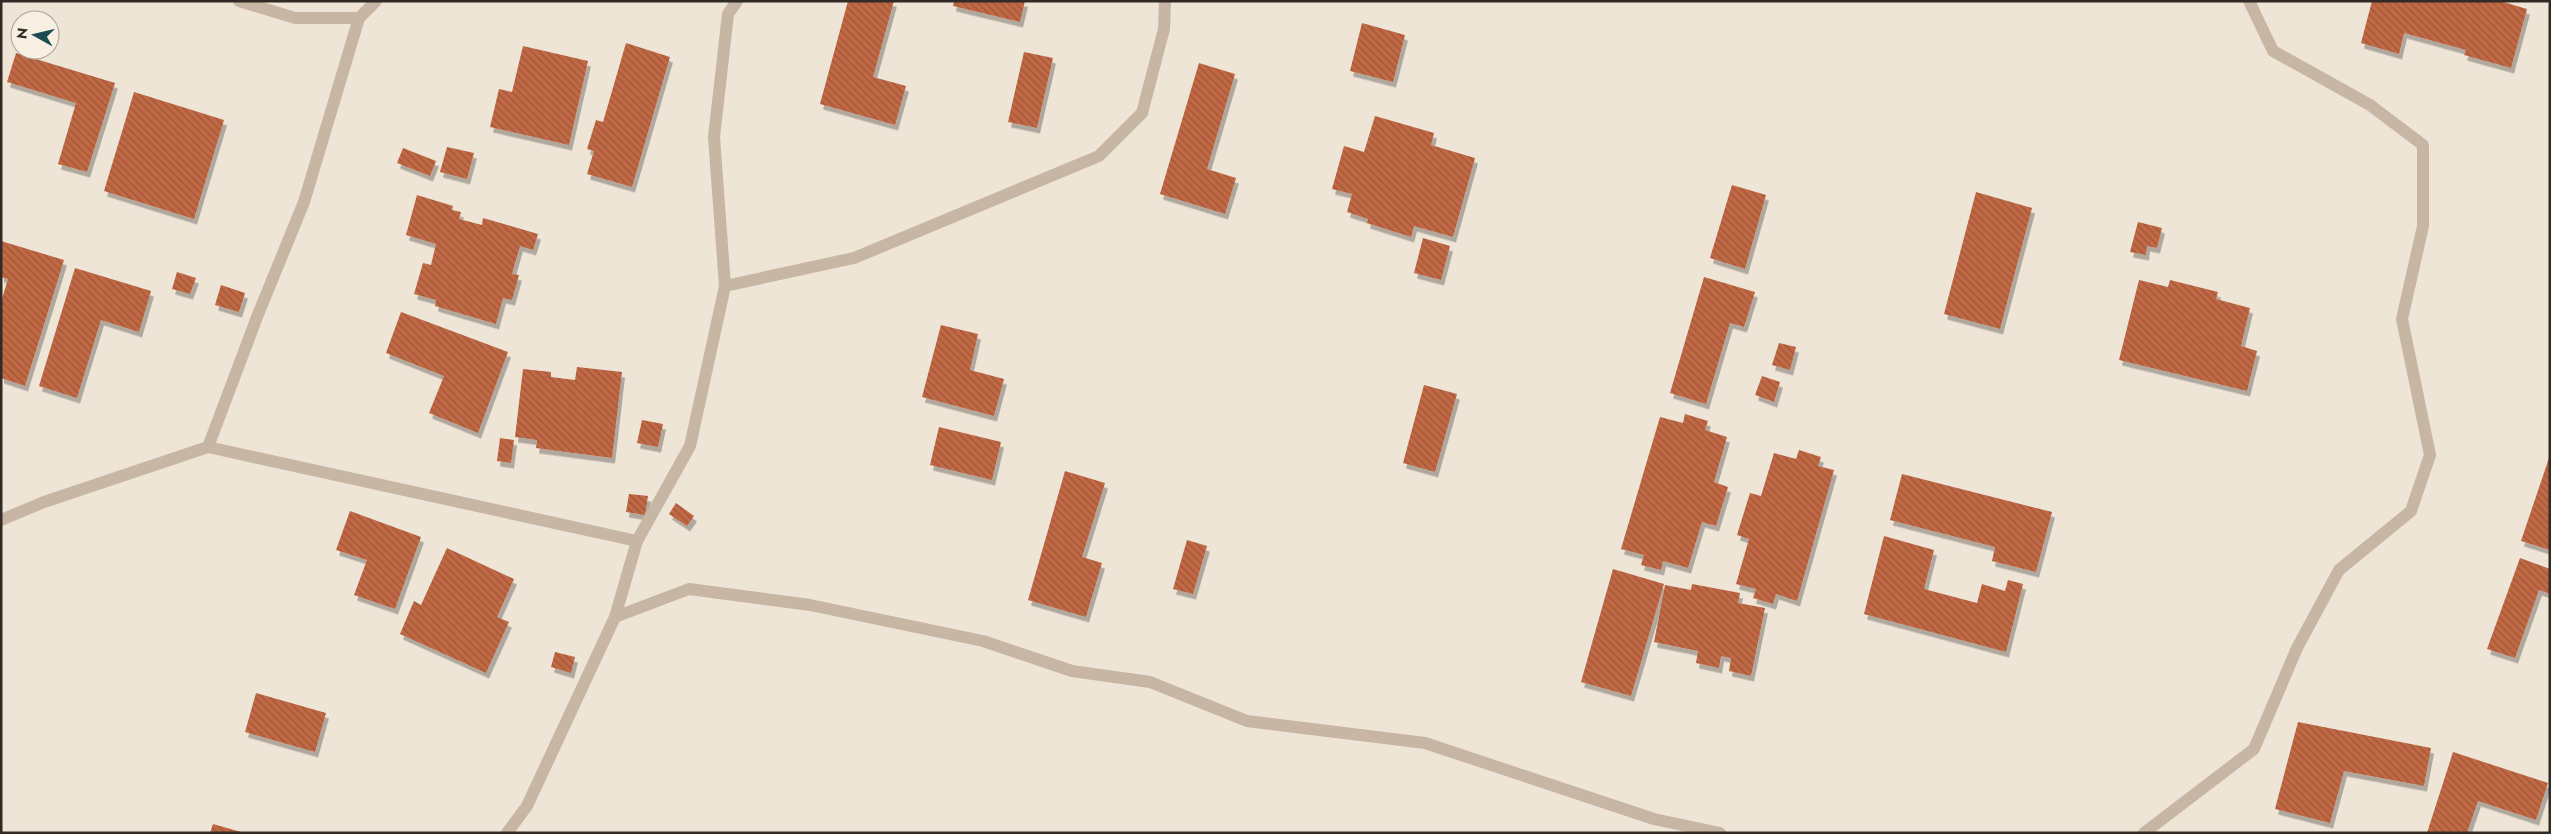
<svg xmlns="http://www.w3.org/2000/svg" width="2551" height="834" font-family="Jost,sans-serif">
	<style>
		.building { fill: url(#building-back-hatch); filter: url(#shadow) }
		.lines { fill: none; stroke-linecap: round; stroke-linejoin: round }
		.minor { stroke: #c7b6a4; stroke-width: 12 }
	</style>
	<defs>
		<pattern id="building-back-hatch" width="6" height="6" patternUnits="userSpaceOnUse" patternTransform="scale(1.25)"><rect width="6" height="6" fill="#c16844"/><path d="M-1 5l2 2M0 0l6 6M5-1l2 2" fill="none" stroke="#9d5639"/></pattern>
		<filter id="shadow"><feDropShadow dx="3" dy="5.5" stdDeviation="0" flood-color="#0004"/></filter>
	</defs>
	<rect width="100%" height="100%" fill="#efe5d7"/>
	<g class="building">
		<polygon points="848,1 894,1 873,77 906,86 895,125 820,104"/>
		<polygon points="954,1 1025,1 1020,22 953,6"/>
		<polygon points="2372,1 2500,1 2527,9 2511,68 2464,55 2466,50 2404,33 2399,54 2361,43"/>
		<polygon points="1362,23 1405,35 1393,82 1350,71"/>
		<polygon points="626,43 670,57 632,187 587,174 594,151 587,149 596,120 603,122"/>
		<polygon points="523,46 588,61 569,145 490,127 499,89 512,92"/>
		<polygon points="1024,52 1053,58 1037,128 1008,122"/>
		<polygon points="16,53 115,83 87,172 58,164 76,103 7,82"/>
		<polygon points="1199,63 1235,74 1207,169 1236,178 1225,214 1160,194"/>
		<polygon points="134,92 224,120 194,219 104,191"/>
		<polygon points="1375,116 1434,133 1431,145 1475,158 1453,237 1414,226 1411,237 1367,223 1368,219 1347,212 1352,194 1332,189 1344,146 1364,152"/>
		<polygon points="447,147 474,153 467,179 440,172"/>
		<polygon points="403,148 436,161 430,176 397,163"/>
		<polygon points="1732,185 1766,195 1745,269 1710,258"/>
		<polygon points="1976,192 2032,208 2000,329 1944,314"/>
		<polygon points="417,195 453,206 452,210 461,212 459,219 482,225 483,218 538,234 533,250 520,246 512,274 519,275 512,300 503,298 496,324 435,306 436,300 414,294 423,263 431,265 436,244 406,235"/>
		<polygon points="2138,222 2162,228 2157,248 2147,246 2146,255 2130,252"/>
		<polygon points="1423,238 1450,246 1441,280 1414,273"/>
		<polygon points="1,241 64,260 25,386 1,378 1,302 8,279 1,277"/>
		<polygon points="75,268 151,291 139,332 101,320 77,398 39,386"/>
		<polygon points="177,272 196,278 190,294 172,289"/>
		<polygon points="1704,277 1755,292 1744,327 1730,323 1706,404 1670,393"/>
		<polygon points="2139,280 2168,287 2170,280 2218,292 2216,299 2250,308 2241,346 2257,351 2247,391 2119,360"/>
		<polygon points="221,285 245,293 239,312 215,305"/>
		<polygon points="401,312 508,352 478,433 429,413 444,376 386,353"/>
		<polygon points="941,325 978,334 970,370 1004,379 994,416 922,397"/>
		<polygon points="1779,343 1796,347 1790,370 1772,365"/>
		<polygon points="577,367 622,372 612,458 536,448 537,440 515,437 523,369 551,372 551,377 575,380"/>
		<polygon points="1762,376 1780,382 1774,402 1755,395"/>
		<polygon points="1424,385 1457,394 1435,472 1403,463"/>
		<polygon points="1685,414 1708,421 1705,430 1727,437 1714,482 1728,487 1716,526 1702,522 1688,568 1663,561 1661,570 1641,565 1644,555 1621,549 1660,417 1683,423"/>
		<polygon points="642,420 663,424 658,447 637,443"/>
		<polygon points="939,427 1001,442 992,480 930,465"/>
		<polygon points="500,438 514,440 511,463 497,461"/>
		<polygon points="1799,450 1821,457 1818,466 1834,470 1797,601 1776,594 1773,604 1753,598 1756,589 1736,584 1749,539 1737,535 1750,493 1761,496 1774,453 1796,459"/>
		<polygon points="2549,458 2550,458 2550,550 2521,541"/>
		<polygon points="1065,471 1105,483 1082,557 1102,563 1086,617 1028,600"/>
		<polygon points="1902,474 2052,512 2036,572 1992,561 1995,547 1890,520"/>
		<polygon points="629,494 648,496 645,515 626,512"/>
		<polygon points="676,503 694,516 687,526 669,514"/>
		<polygon points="350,511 421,537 395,609 354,595 367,560 336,550"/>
		<polygon points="1884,536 1934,550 1924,589 1977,603 1982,584 2005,591 2008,580 2023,584 2006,652 1864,614"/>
		<polygon points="1187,540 1207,546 1193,594 1173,589"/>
		<polygon points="447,548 514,579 497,617 509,622 486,673 400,634 414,601 421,605"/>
		<polygon points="2520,558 2550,569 2550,594 2539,590 2515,658 2487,649"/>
		<polygon points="1613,569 1664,584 1631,696 1581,682"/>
		<polygon points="1692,584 1740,593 1738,603 1765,608 1751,676 1729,671 1731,658 1721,656 1719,668 1696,663 1698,651 1654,642 1665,585 1691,590"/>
		<polygon points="555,652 575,657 571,673 551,667"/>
		<polygon points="256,693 326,713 315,752 245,732"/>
		<polygon points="2298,722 2431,748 2424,786 2344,771 2330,823 2275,809"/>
		<polygon points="2453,752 2548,783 2536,820 2478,801 2467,833 2427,833"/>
		<polygon points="213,824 241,832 241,833 210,833"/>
	</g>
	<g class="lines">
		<g class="minor">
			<polyline points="239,1 295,18 359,18 376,1"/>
			<polyline points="725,286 714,137 728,14 737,1"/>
			<polyline points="208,447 257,317 304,202 359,18"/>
			<polyline points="1,520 44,502 208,447 637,541 690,446 725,286 854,258 1099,156 1142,113 1164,29 1165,1"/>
			<polyline points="615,617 689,589 810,605 983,641 1072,671 1150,682 1247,721 1425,743 1654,819 1720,833"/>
			<polyline points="507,833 527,806 615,617 637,541"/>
			<polyline points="2144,833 2254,749 2297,648 2339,570 2411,511 2430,455 2402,319 2423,226 2423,145 2370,105 2273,51 2249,1"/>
		</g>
	</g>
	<rect width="2551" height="834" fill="none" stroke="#322a25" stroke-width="5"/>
	<g transform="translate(35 35) rotate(278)"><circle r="24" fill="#f8efe3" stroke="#a9a097"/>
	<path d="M0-4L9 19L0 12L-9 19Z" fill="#1d4c52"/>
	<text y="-8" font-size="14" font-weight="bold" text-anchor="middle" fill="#322a25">N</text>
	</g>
</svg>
